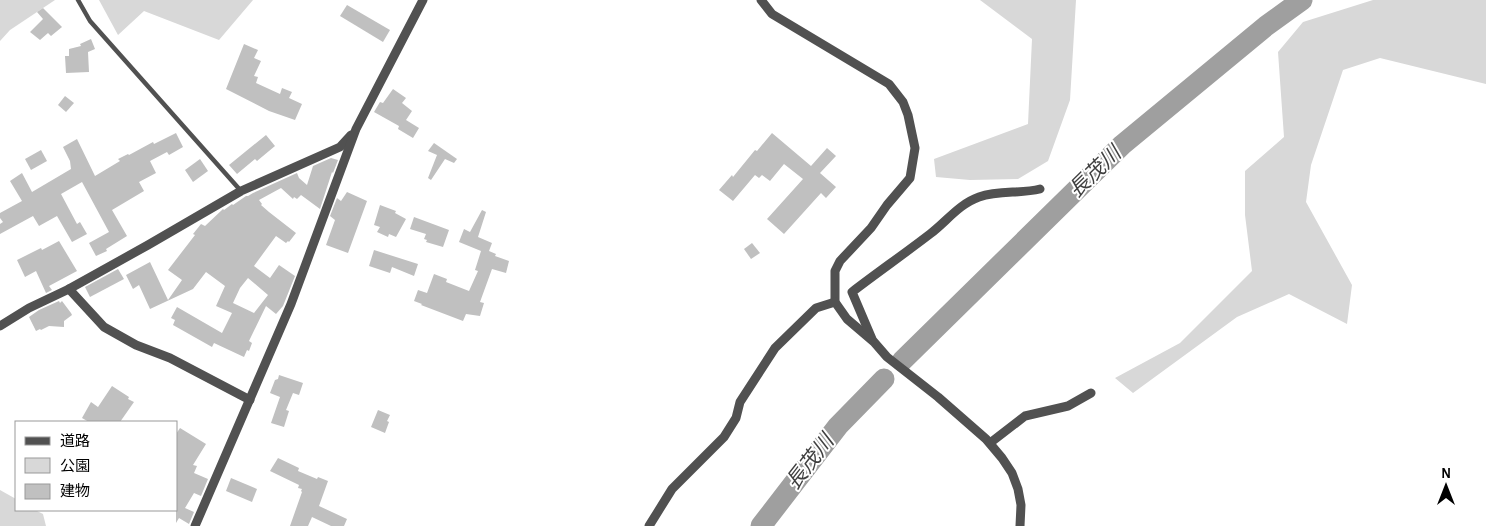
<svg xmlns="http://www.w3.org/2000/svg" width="1486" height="526" font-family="'Alegreya Sans','Noto Sans JP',sans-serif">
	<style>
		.green { fill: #d8d8d8 }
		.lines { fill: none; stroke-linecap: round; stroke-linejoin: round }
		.river { stroke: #9f9f9f; stroke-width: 21 }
		.building { fill: #c0c0c0; fill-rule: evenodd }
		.service { stroke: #515151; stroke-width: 4.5 }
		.minor { stroke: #515151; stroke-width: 9 }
		.labels { text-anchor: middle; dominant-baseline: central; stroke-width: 4; stroke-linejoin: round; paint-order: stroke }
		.water-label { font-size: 21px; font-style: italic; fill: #404040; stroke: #fff }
	</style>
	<rect width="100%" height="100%" fill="#fff"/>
	<g class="green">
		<polygon points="0,0 55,0 10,30 0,41"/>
		<polygon points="99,0 253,0 219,40 144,11 118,35"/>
		<polygon points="980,0 1076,0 1070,100 1048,161 1018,179 970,180 936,177 934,159 1028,124 1032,39"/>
		<polygon points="1373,0 1486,0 1486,84 1380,58 1343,70 1311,165 1306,202 1352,285 1347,324 1289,294 1237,317 1133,393 1115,378 1180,343 1252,271 1245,215 1245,171 1284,137 1278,52 1303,22"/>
		<polygon points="0,490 16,499 16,510 35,510 43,514 46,526 0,526"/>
	</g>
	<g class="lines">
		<g class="river">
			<polyline points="902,361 1122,145 1266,26 1302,0"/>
			<polyline points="761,526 838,426 884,379"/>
		</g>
	</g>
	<g class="building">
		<polygon points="347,5 390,30 383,42 340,16"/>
		<polygon points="43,8 62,27 51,36 48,33 40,40 30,32 43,19 37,12"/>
		<polygon points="91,39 95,49 88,52 89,72 66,73 65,56 69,56 69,49 81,46 80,44"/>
		<polygon points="244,44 258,50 254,58 261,61 254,76 258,77 256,83 280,94 282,88 292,92 289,98 302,104 295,120 269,111 226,89"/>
		<polygon points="393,89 406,98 402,103 412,111 406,120 419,128 413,138 398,129 399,126 374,112 380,102 383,103"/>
		<polygon points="65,96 74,103 66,112 58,105"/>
		<polygon points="176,133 183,147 169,155 167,152 150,161 156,173 139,182 144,191 112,210 127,236 106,249 107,251 96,256 89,243 109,232 82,182 61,194 77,224 80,222 87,234 72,242 57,216 39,226 33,216 0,234 0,224 3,222 0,218 0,213 22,201 10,181 22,173 32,192 71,169 70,161 63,147 77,139 95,176 120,161 118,159 128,154 129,155 153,142 154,144"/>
		<polygon points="772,133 811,166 827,148 836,156 820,173 836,187 826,198 821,193 784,234 767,219 803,179 784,164 770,181 762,175 759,178 755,175 733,201 719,190 732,175 733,177 755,150 757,151"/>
		<polygon points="266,135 275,146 257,161 255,159 237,174 229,165"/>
		<polygon points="434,143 457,159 454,163 445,159 431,180 428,178 437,155 428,151"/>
		<polygon points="41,150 47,161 31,170 25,159"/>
		<path d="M331 158 338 160 333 173 332 172 320 209 301 195 297 199 294 197 293 199 281 188 259 200 262 204 261 205 269 212 296 233 289 242 288 241 286 243 276 236 254 266 270 278 279 265 295 276 283 306 276 314 266 306 249 341 252 343 249 351 247 350 244 357 214 343 212 347 173 325 175 320 171 318 177 307 222 333 232 313 216 306 225 286 206 272 193 289 150 309 139 285 133 289 126 275 150 262 168 300 182 280 168 270 195 235 193 234 201 224 205 226 223 209 224 210 232 204 233 205 246 196H248L253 193 297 173 299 178 307 185 313 166ZM248 278 268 295 254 313 233 303 240 288Z"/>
		<polygon points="200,159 208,171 193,182 185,170"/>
		<polygon points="347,192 367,201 348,253 326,245 335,220 330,216 337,198 341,201"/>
		<polygon points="380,205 396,211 395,213 406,219 396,237 389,234 388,237 377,232 380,227 374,225"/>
		<polygon points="482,210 486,212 478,237 492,243 489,251 496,254 495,256 509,261 506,273 492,269 480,302 484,303 480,316 466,314 463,321 421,305 422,304 414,301 418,290 427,293 434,274 447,279 446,282 469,291 478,271 475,270 481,251 459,242 464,229 470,232"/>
		<polygon points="414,217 449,230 443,247 426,242 427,240 424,239 426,234 410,229"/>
		<polygon points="59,241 77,271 49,286 52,290 46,293 36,271 25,277 17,260 41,248 42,250"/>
		<polygon points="752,243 760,253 751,259 744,249"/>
		<polygon points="374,250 418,264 414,276 392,267 390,273 369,266"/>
		<polygon points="118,269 124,279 90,297 85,287"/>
		<polygon points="59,301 60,303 62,301 71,313 72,315 64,321 64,327 49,326 41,330 40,329 36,331 29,317 39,310"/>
		<polygon points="279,375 303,383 299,395 293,393 286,410 289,411 284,427 271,423 280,397 270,393 275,380 278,379"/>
		<polygon points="112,386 129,397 128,399 134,402 120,422 89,422 82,418 91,402 98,407"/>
		<polygon points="378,410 390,415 387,421 389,422 385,433 371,427"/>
		<polygon points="180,428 206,444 193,465 197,466 194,473 208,479 201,496 194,493 185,508 194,512 189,524 179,518 176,523 176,434"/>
		<polygon points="278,458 299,468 298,471 317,479 318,477 328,481 319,506 347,519 344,526 331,526 312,517 308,526 290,526 302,492 301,491 302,489 298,488 299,485 270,471"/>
		<polygon points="231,478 257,489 252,502 226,491"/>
	</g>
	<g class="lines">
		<polyline class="service" points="78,0 90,21 241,191"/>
		<g class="minor">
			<polyline points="761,0 772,14 889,84 903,102 908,115 915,148 910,178 887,205 871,228 840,261 835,271 835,302 847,319 874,342 887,357 938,397 986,439 1002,458 1012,473 1018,489 1021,505 1020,526"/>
			<polyline points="69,289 104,327 136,345 170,358 250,400"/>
			<polyline points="0,326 29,308 69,289 148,245 241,191 340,147 351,135"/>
			<path d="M872 339 852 292C878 272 904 254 930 234 946 222 959 204 979 197 999 190 1020 194 1040 189"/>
			<polyline points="990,443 1025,416 1068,406 1091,393"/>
			<polyline points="195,526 291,304 356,129 423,0"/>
			<polyline points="649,526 672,489 724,437 736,418 740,402 775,348 816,308 835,302"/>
		</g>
	</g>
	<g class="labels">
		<g class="water-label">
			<text transform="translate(1095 172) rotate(-44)">長茂川</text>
			<text transform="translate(810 462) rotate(-52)">長茂川</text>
		</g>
	</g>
	<rect x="15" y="421" width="162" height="90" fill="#ffffff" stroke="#999999"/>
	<rect x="25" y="437" width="25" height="8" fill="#515151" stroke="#999999"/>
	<text x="60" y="446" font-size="15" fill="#000000">道路</text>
	<rect x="25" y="458" width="25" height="15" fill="#d8d8d8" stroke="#999999"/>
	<text x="60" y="471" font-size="15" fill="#000000">公園</text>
	<rect x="25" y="484" width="25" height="15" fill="#c0c0c0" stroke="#999999"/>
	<text x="60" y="496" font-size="15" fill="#000000">建物</text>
	<g transform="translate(1446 486)" stroke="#ffffff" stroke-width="4" paint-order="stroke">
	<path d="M0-4L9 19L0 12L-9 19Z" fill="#000000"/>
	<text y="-8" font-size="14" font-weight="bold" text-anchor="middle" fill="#000000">N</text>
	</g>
</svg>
